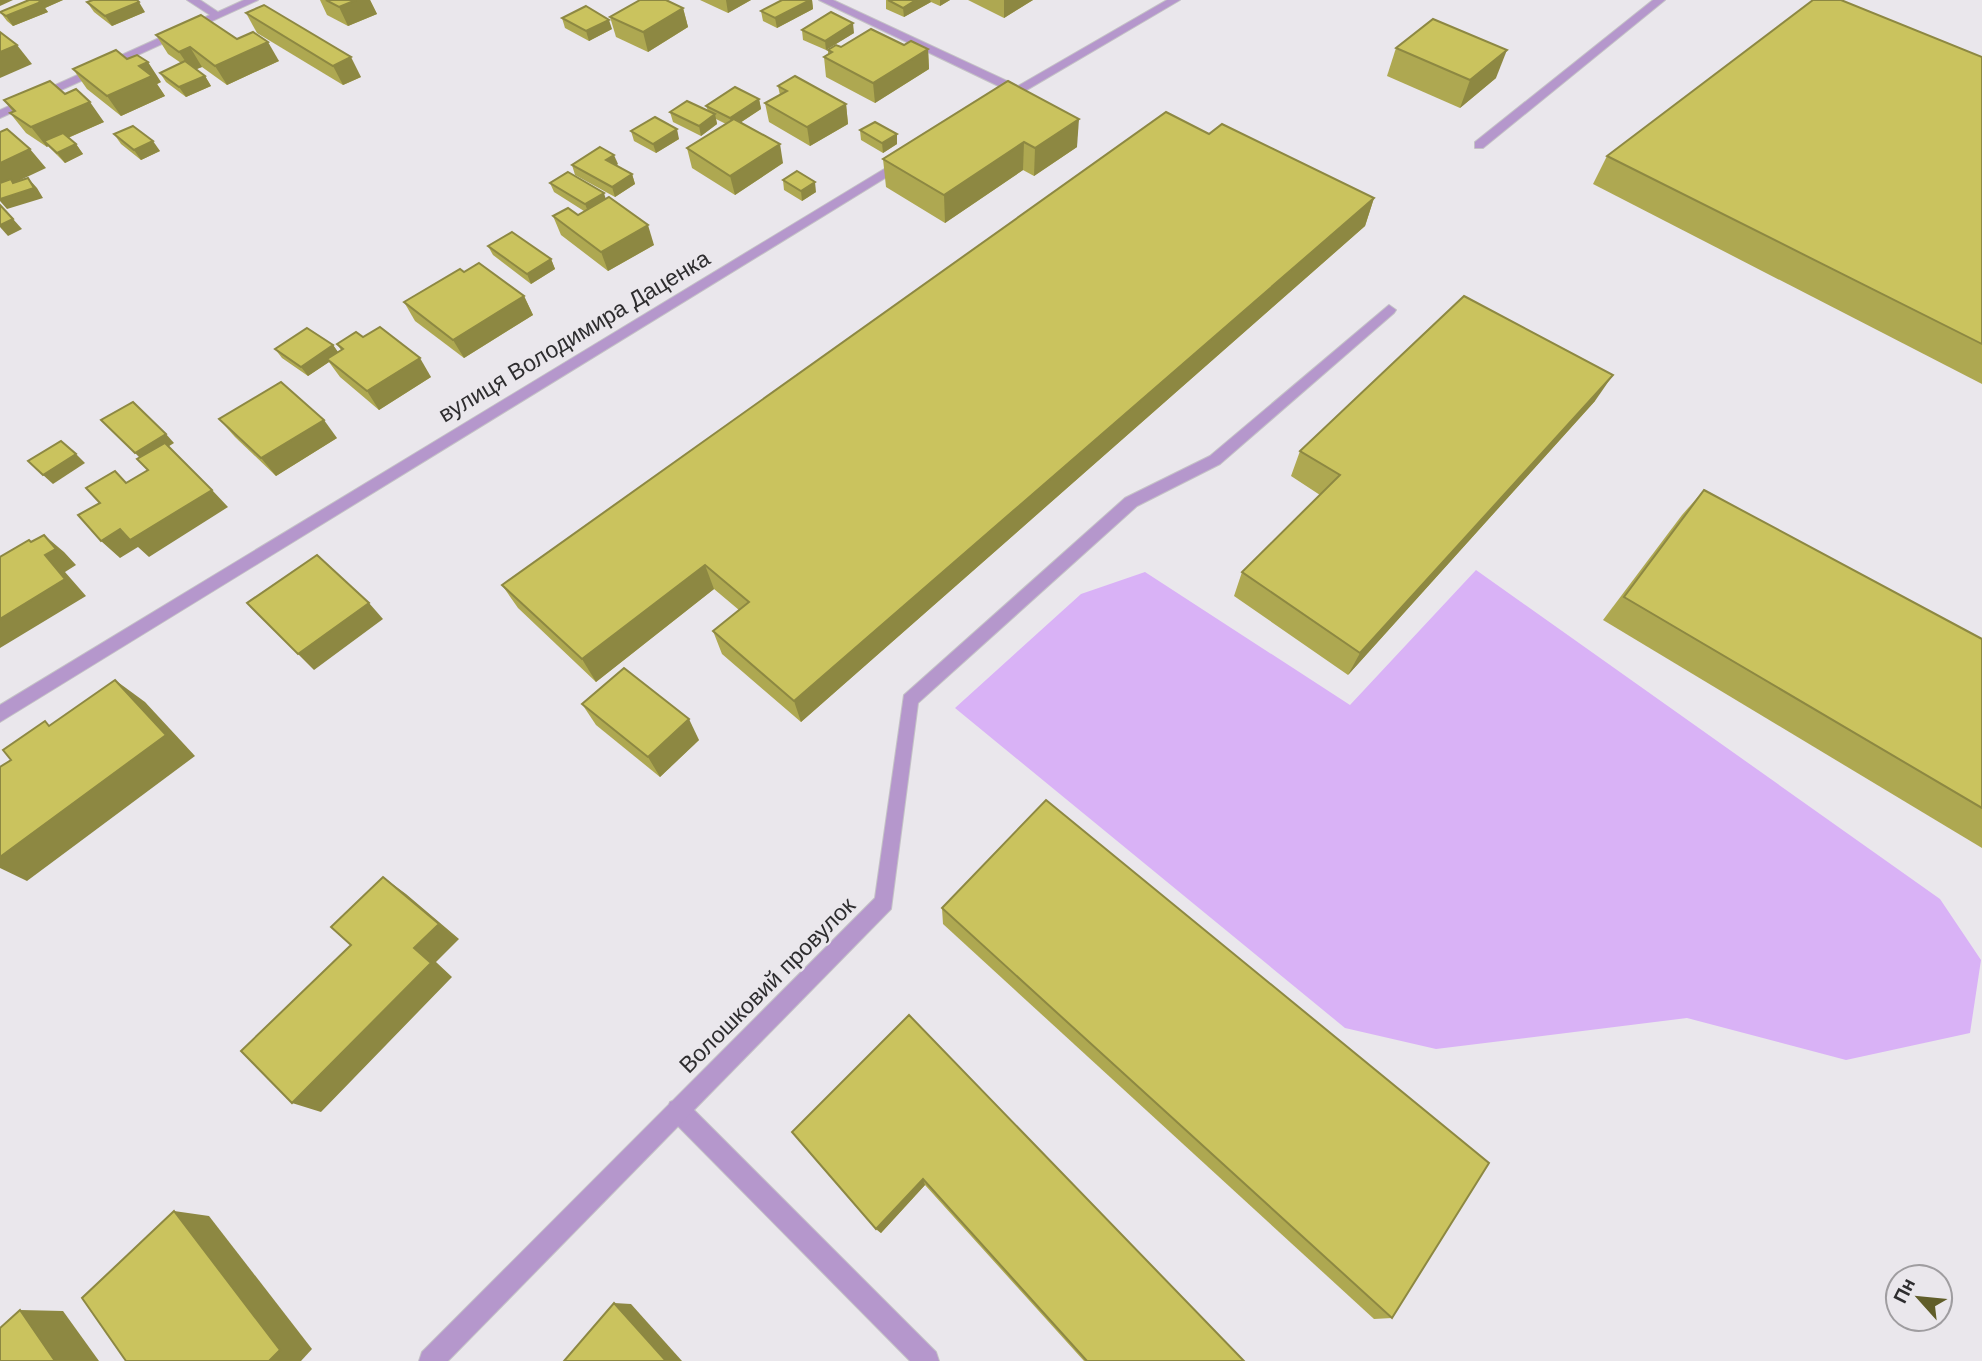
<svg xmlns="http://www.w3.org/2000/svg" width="1982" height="1361" font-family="Arial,sans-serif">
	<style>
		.green { fill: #d9b2f6 }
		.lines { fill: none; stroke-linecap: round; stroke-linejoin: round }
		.lane-casing { stroke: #c4c2c6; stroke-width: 2 }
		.street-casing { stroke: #c4c2c6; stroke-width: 2 }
		.lane { fill: #b597cc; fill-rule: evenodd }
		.street { fill: #b597cc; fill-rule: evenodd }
		.wall { fill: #aea851 }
		.shaded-wall { fill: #8d8842 }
		.building { fill: #cac35e; stroke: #8d8842; stroke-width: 2 }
		.labels { text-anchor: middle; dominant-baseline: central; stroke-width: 5; stroke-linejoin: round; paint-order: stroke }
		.street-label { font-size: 23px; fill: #2e2d2f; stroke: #eae7ec }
	</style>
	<rect width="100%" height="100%" fill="#eae7ec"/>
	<polygon class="green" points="1476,570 1940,899 1981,960 1970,1033 1846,1060 1687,1018 1436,1049 1345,1028 955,708 1081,594 1145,572 1350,705"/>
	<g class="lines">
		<defs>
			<g id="lane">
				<polygon points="1653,0 1665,0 1483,148 1475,148 1475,142"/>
				<polygon points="678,1099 686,1102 936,1352 939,1361 910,1361 670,1118 667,1110 670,1102"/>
			</g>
			<g id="street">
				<polygon points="187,0 200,0 218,12 244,0 258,0 0,118 0,110 210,15"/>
				<polygon points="819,0 833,0 1018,86 1167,0 1180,0 1003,104 997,100 1009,91"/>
				<polygon points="904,157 908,158 908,164 0,722 0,705"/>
				<polygon points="1389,305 1396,310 1394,313 1220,464 1137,506 918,703 891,909 448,1361 419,1361 422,1352 875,898 904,695 1125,498 1210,456"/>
			</g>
		</defs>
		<use href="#lane" class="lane-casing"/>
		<use href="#street" class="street-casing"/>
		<use href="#lane" class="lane"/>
		<use href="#street" class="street"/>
	</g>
	<g class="wall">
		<polygon points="29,0 63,0 45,8 48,12 13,26 7,21 0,12"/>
		<polygon points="320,0 370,0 377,14 348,26 327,15"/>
		<polygon points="700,0 751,0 728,13"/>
		<polygon points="782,0 812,0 813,9 777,28 763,21 761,11"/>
		<polygon points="886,0 950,0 940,6 931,2 904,17 886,9"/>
		<polygon points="968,0 1033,0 1004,18"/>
		<polygon points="87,2 145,12 112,26 94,12"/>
		<polygon points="683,8 688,27 648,52 616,37 610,17"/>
		<polygon points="246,13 361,77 343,85 257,33"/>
		<polygon points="562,18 612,29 589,41 565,28"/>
		<polygon points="802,30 854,33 826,50 803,40"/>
		<polygon points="156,35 237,39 279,61 227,85 202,67 196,69 205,76 211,86 186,97 166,82 160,73 181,63 168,54"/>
		<polygon points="904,45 928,49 929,69 875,103 826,77 824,57 828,54 828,50"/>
		<polygon points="1396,48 1496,78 1460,108 1387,76"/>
		<polygon points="1982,57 1982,384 1593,184 1607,156"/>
		<polygon points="73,69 161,82 157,84 165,96 121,116 87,89"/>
		<polygon points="1008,81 1077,147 1034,176 1023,170 945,223 886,187 883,159"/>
		<polygon points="778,86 846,104 848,124 810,146 769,122 765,103 780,95"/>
		<polygon points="65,94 104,122 68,138 76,144 83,154 65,163 48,146 47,147 26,133 10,113 13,112 4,100"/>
		<polygon points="759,99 761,109 740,123 783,163 735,195 692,168 687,148 726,124 716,119 717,124 701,136 673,122 670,112 708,111 706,106"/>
		<polygon points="860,130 897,144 883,153 861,140"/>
		<polygon points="631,131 679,139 656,153 634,141"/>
		<polygon points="114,134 160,151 141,160 121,144"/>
		<polygon points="1209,134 1374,198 1365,226 801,722 722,654 713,631 739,610 714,589 596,682 518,608 502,585"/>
		<polygon points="618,164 616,165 632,174 635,184 615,197 575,175 572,165"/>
		<polygon points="783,180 816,192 802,201 784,190"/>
		<polygon points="550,183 606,199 654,245 608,271 561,235 553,216 578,215 584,211 554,192"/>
		<polygon points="488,246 551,259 555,269 531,284 493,255"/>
		<polygon points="464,272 524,296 533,315 464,358 415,321 404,302"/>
		<polygon points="363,337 431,377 379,410 340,377 329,362 308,376 282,358 275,349 333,345 338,352 341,350 337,344"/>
		<polygon points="1595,401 1348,675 1234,596 1242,572 1320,495 1291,476 1300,451"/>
		<polygon points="219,419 337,438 276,476 235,437"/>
		<polygon points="1704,490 1982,639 1982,848 1603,620 1682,515"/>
		<polygon points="582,704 699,740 660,777 596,725"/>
		<polygon points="942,908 1392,1318 1374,1319 943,924"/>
		<polygon points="909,1015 1244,1361 1084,1361 925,1185 881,1233 876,1229"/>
	</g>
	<g class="shaded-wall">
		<polygon points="0,0 13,0 0,6"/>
		<polygon points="39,0 63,0 45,8 48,12 13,26 6,16 41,2"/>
		<polygon points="356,0 370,0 377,14 348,26 339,7"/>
		<polygon points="726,0 751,0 728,13"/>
		<polygon points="810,0 812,0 813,9 777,28 775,18"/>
		<polygon points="916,0 930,0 931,2 904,17 903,8"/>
		<polygon points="940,0 950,0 940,6"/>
		<polygon points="1004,0 1033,0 1004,18"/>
		<polygon points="139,2 145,12 112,26 105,16"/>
		<polygon points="683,8 688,27 648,52 643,32"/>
		<polygon points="609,20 612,29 589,41 586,31"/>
		<polygon points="853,23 854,33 826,50 825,41"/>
		<polygon points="268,42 279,61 227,85 215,66"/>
		<polygon points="17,45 32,64 0,78 0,52"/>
		<polygon points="190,47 202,67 192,71 179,52"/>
		<polygon points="928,49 929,69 875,103 873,83"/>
		<polygon points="1507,50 1496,78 1460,108 1470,80"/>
		<polygon points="351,57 361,77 343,85 333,66"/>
		<polygon points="148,62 161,82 157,84 165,96 121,116 107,96 139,66"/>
		<polygon points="205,76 211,86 186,97 179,87"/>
		<polygon points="759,99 761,109 732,128 730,118"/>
		<polygon points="90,102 104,122 49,146 44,141 48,146 47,147 31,127"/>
		<polygon points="846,104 848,124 810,146 807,127"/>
		<polygon points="715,114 717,124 701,136 699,126"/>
		<polygon points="1079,119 1077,147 1034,176 1035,148"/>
		<polygon points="677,129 679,139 656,153 653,144"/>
		<polygon points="897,134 897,144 883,153 882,143"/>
		<polygon points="153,141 160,151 141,160 134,150"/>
		<polygon points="1024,142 1023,170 945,223 944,195"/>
		<polygon points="76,144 83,154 65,163 57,153"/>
		<polygon points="780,144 783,163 735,195 730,176"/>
		<polygon points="30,149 46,168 14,183 28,178 37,188 43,198 7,209 0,201 0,163"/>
		<polygon points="614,155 618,164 610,170 606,160"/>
		<polygon points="632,174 635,184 615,197 612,187"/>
		<polygon points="815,182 816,192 802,201 801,191"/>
		<polygon points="604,193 607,203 589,214 585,204"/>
		<polygon points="1374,198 1365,226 801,722 794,701"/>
		<polygon points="13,219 22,229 8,236 0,227 0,225"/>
		<polygon points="648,225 654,245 608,271 601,252"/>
		<polygon points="551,259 555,269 531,284 527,274"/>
		<polygon points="524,296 533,315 464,358 453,340"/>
		<polygon points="333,345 340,355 327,359 329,362 308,376 301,367"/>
		<polygon points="420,358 431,377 379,410 367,391"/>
		<polygon points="1613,375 1595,401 1348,675 1360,653"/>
		<polygon points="324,420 337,438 276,476 261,458"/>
		<polygon points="166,434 174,443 144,462 135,453"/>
		<polygon points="76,454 85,463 53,484 43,475"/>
		<polygon points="212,490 228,507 149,557 138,547 120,558 101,541 120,529"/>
		<polygon points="44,535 64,552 76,565 65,572 86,596 0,648 0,619 45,555 47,554"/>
		<polygon points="705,565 714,589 596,682 582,659"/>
		<polygon points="369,603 383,619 314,670 298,654"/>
		<polygon points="115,680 145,702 195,756 27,881 0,868 0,857"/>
		<polygon points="689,719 699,740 660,777 648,757"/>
		<polygon points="383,877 406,894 459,939 436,962 452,977 321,1112 292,1103"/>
		<polygon points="923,1179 925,1185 881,1233 876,1229"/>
		<polygon points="174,1211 209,1216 312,1349 301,1361 269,1361"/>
		<polygon points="614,1303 631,1304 682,1361 666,1361"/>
		<polygon points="20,1310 63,1311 99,1361 55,1361"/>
	</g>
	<g class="building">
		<polygon points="29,0 38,0 41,2 6,16 0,12"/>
		<polygon points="93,0 137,0 139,2 105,16 87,2"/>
		<polygon points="326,0 356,0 339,7"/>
		<polygon points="640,0 666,0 683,8 643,32 610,17"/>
		<polygon points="782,0 810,0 775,18 761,11"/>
		<polygon points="888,0 916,0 903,8"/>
		<polygon points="1813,0 1841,0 1982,57 1982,344 1607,156"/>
		<polygon points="264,5 351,57 333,66 246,13"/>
		<polygon points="586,6 609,20 586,31 562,18"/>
		<polygon points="831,12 853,23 825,41 802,30"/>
		<polygon points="201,15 237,39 253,32 268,42 215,66 190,47 179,52 156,35"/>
		<polygon points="1433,19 1507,50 1470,80 1396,48"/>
		<polygon points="871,29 904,45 911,41 928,49 873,83 824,57 832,52 828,50 836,45 841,47"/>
		<polygon points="0,32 17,45 0,52"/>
		<polygon points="116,50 127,59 137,55 148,62 139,66 152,76 107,96 73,69"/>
		<polygon points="185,61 205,76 179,87 160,73"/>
		<polygon points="795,76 846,104 807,127 765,103 787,91 778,86"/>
		<polygon points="50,81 65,94 76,89 90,102 31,127 10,113 15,111 4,100"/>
		<polygon points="1008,81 1079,119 1035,148 1024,142 944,195 883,159"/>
		<polygon points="735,87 759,99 730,118 706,106"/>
		<polygon points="687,101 715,114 699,126 670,112"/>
		<polygon points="1166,112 1209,134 1222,124 1374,198 794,701 713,631 749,602 705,565 582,659 502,585"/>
		<polygon points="655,117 677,129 653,144 631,131"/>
		<polygon points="734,119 780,144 730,176 687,148"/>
		<polygon points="875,122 897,134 882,143 860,130"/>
		<polygon points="133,126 153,141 134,150 114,134"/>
		<polygon points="7,129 30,149 0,163 0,132"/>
		<polygon points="63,133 76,144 57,153 44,141"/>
		<polygon points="600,147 614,155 606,160 632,174 612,187 572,165"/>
		<polygon points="797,171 815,182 801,191 783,180"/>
		<polygon points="568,172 604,193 585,204 550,183"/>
		<polygon points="28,178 34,188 0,199 0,183 11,179 13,183"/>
		<polygon points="609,197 648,225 601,252 553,216 568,208 578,215"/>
		<polygon points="0,205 13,219 0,225"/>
		<polygon points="512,232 551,259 527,274 488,246"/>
		<polygon points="479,263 524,296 453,340 404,302 460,269 464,272"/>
		<polygon points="1464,296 1613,375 1360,653 1242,572 1340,475 1300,451"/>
		<polygon points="380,327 420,358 367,391 327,359 343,349 337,344 356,332 363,337"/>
		<polygon points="307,328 333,345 301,367 275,349"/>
		<polygon points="281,382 324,420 261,458 219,419"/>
		<polygon points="133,402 166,434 135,453 101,420"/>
		<polygon points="61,441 76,454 43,475 28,461"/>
		<polygon points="165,443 212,490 130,540 120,529 101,541 78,515 100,503 86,488 115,471 126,483 148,470 137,459"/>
		<polygon points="1704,490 1982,639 1982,808 1624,597"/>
		<polygon points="44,535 56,549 45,555 65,579 0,619 0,557 29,540 31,542"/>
		<polygon points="317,555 369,603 298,654 247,603"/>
		<polygon points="624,668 689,719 648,757 582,704"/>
		<polygon points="115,680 166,735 0,857 0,767 11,760 3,750 45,721 49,726"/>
		<polygon points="1046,800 1489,1163 1392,1318 942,908"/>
		<polygon points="383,877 439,924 414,948 431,963 292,1103 241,1051 351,945 331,927"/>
		<polygon points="909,1015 1244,1361 1087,1361 923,1179 876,1229 792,1132"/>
		<polygon points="174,1211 280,1350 269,1361 126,1361 82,1298"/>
		<polygon points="614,1303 666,1361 564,1361"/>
		<polygon points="20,1310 55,1361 0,1361 0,1328"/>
	</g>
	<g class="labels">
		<g class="street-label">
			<text transform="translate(574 336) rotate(-31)">вулиця Володимира Даценка</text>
			<text transform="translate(767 985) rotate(-45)">Волошковий провулок</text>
		</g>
	</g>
	<g transform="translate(1919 1298) rotate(297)"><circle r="33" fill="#eae7ec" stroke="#9f9da0" stroke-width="2"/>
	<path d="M0-5L12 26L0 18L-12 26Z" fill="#605d29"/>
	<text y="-10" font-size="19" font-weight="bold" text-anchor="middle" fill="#2e2d2f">Пн</text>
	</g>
</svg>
